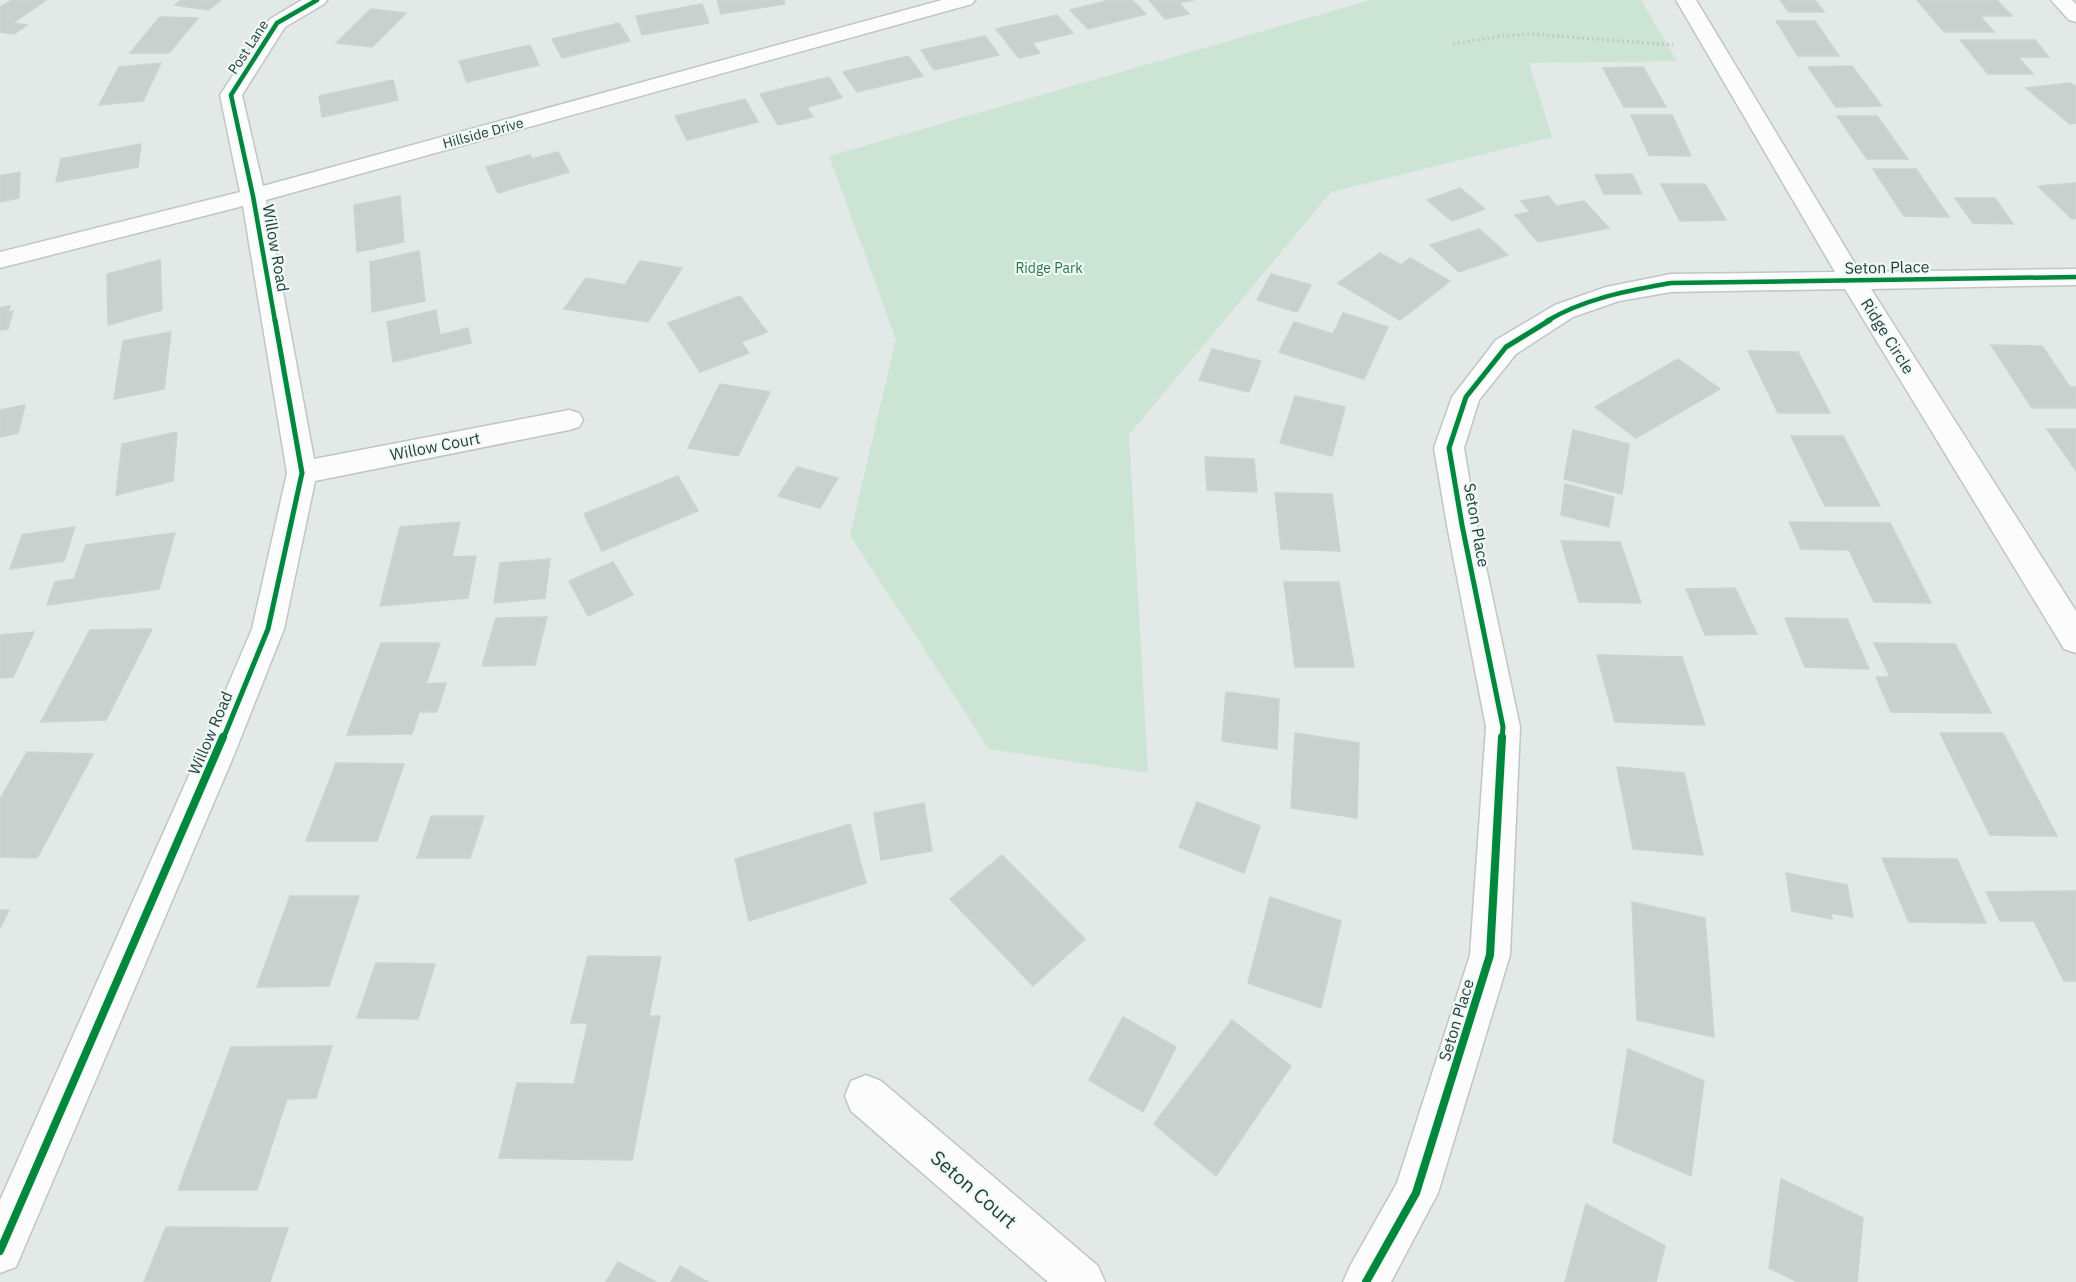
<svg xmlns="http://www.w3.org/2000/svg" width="2076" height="1282" font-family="'IBM Plex Sans',sans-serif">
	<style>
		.green { fill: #cbe4d4 }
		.building { fill: #cad0ce; stroke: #cbd2d0; stroke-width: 1.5 }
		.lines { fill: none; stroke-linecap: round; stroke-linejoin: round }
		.minor-casing { stroke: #c0c6c4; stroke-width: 3 }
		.path { stroke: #c0c9c7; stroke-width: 3; stroke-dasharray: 2 3; stroke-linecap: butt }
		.minor { fill: #fbfcfb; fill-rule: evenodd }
		.cycleway-far2-casing { stroke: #f0f8f5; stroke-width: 8 }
		.cycleway-far1-casing { stroke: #f0f8f5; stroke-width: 9 }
		.cycleway-casing { stroke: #f0f8f5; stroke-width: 11 }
		.cycleway-far2 { stroke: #00873e; stroke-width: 4.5 }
		.cycleway-far1 { stroke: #00873e; stroke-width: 5 }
		.cycleway { stroke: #00873e; stroke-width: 8 }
		.labels { text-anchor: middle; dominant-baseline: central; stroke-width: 4.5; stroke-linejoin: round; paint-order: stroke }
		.far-street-label { font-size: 14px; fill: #1f3d38; stroke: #f0f8f5 }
		.far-park-label { font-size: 14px; fill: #27774d; stroke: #f0f8f5 }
		.street-label { font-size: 16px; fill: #1f3d38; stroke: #f0f8f5 }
		.near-street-label { font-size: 20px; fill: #1f3d38; stroke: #f0f8f5 }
	</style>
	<rect width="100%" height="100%" fill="#e3e9e7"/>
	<polygon class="green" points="1371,0 1641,0 1677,61 1529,63 1552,137 1331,192 1129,435 1148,773 989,749 850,535 896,339 829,156"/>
	<g class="building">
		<polygon points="12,0 46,0 13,23 27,25 14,34 0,32 0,7"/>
		<polygon points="181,0 221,0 208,10 175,5"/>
		<polygon points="717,0 784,0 785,4 721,14"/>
		<polygon points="1110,0 1132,0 1146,14 1088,29 1070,10"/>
		<polygon points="1149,0 1194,0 1179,3 1189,14 1165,19"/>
		<polygon points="1780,0 1815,0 1824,12 1789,12"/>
		<polygon points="1917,0 1997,0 2012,16 1980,16 1994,32 1944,32"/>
		<polygon points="702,4 709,23 642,35 636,16"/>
		<polygon points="371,9 406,13 372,47 336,43"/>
		<polygon points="1057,15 1073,33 1032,43 1040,53 1019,58 996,29"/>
		<polygon points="160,17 198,18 169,53 130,53"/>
		<polygon points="1776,21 1815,21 1839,56 1798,56"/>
		<polygon points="619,23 630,41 562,58 552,39"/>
		<polygon points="985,36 999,55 934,70 921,50"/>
		<polygon points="1960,40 2035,40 2049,57 2018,57 2033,74 1988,74"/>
		<polygon points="530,45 539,65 467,82 459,61"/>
		<polygon points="908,56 923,76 857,92 843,72"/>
		<polygon points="161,63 143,101 99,105 119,67"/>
		<polygon points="1852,66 1882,106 1836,107 1808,67"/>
		<polygon points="1643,67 1666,107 1624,107 1603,68"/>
		<polygon points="829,77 842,98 807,107 813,117 778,125 760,94"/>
		<polygon points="393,80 398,100 322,117 319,96"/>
		<polygon points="2070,83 2076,87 2076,123 2070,124 2026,88"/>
		<polygon points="745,99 758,122 687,140 675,116"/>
		<polygon points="1631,115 1672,115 1691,156 1649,155"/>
		<polygon points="1837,116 1877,116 1908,159 1867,159"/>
		<polygon points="141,144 138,167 56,182 61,159"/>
		<polygon points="558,152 569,172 498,193 486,167 530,155 532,159"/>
		<polygon points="1873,169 1916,169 1949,217 1904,216"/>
		<polygon points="20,172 19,198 0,202 0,176"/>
		<polygon points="1632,174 1642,194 1604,194 1595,175"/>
		<polygon points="2076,183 2076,218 2072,219 2038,186"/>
		<polygon points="1661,184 1705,184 1726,220 1680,221"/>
		<polygon points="1460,188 1485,209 1452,221 1427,200"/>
		<polygon points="400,196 404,242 357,252 354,205"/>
		<polygon points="1548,196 1556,206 1584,201 1609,228 1538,242 1515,215 1530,212 1521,201"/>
		<polygon points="1955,198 1995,198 2013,224 1973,223"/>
		<polygon points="1479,229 1508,255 1459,272 1430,245"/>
		<polygon points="419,251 425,301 372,312 370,262"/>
		<polygon points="1380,253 1401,265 1410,258 1450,281 1400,320 1338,283"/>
		<polygon points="160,260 162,310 108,325 107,274"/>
		<polygon points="640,261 682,268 648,322 564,309 586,278 625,285"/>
		<polygon points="1271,274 1311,285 1297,312 1257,300"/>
		<polygon points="740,296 767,332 741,342 749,353 700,372 668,323"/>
		<polygon points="10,306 8,312 13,311 8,329 0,330 0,308"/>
		<polygon points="436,310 440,335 468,328 471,343 393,362 387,322"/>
		<polygon points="1343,313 1388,327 1364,379 1279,352 1294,322 1333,334"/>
		<polygon points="171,332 164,389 114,399 123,341"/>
		<polygon points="1991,345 2042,346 2070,387 2076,387 2076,408 2032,408"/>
		<polygon points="1212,349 1261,361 1249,392 1199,380"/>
		<polygon points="1748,351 1798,352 1830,413 1778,413"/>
		<polygon points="1678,359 1720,389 1636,438 1595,407"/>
		<polygon points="720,384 770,392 738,456 688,448"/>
		<polygon points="1295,396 1345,407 1332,456 1280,443"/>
		<polygon points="25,405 18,433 0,437 0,410"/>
		<polygon points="2047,429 2076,429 2076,471"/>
		<polygon points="1573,430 1629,444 1622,494 1564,479"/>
		<polygon points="177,432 173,481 116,495 122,444"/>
		<polygon points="1791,436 1843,436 1880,506 1825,506"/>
		<polygon points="1205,457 1254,459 1257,492 1207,490"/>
		<polygon points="797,467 838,478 820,508 778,496"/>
		<polygon points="678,476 698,511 602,551 584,514"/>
		<polygon points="1565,484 1614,497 1609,527 1561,515"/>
		<polygon points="1275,493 1332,494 1340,551 1281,549"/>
		<polygon points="460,522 452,557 476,556 468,598 380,606 400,527"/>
		<polygon points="1789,522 1890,523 1931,603 1874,602 1849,550 1801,549"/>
		<polygon points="75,527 64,561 10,569 22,535"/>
		<polygon points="175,533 159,589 47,605 55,582 74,579 86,545"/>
		<polygon points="1561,541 1620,542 1641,603 1579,602"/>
		<polygon points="550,559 545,598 494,603 500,563"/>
		<polygon points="613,562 633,595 588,616 569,581"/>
		<polygon points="1284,582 1339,582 1354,667 1295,667"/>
		<polygon points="1735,588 1757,634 1705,635 1686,589"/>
		<polygon points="547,617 535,665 482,666 496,618"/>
		<polygon points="1785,618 1847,619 1869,669 1805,667"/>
		<polygon points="152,629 106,720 41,722 90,630"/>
		<polygon points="34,632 13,677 0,678 0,635"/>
		<polygon points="381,643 440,643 426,684 446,683 437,712 419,712 412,734 347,735"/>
		<polygon points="1874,643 1955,644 1991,713 1891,712 1876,677 1890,677"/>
		<polygon points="1597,655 1682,657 1705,725 1615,722"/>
		<polygon points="1226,692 1279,699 1277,749 1222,741"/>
		<polygon points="1295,733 1359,743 1357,818 1291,808"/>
		<polygon points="1940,733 2003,733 2057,836 1990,835"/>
		<polygon points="27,752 93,754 37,858 0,857 0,799"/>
		<polygon points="336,763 404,764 377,841 306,841"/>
		<polygon points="1617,767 1684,773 1703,855 1633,849"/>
		<polygon points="1197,802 1260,826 1244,873 1179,847"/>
		<polygon points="924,803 932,851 881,860 874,813"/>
		<polygon points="431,816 484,816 470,858 417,858"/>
		<polygon points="850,824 866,883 749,921 735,859"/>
		<polygon points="1002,855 1085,939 1033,986 950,899"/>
		<polygon points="1882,858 1957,859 1986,923 1909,922"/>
		<polygon points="1786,873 1847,885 1853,917 1831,913 1832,919 1792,911"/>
		<polygon points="2076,891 2076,981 2064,981 2034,921 2000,921 1986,892"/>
		<polygon points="290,896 359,896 329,986 257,987"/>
		<polygon points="1270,897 1341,921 1321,1008 1248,983"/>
		<polygon points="1632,902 1705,918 1714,1037 1637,1020"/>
		<polygon points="0,910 9,910 0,928"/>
		<polygon points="588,956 661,957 649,1016 660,1016 632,1160 499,1158 517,1083 574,1084 588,1023 571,1023"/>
		<polygon points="376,963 435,964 418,1019 357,1018"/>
		<polygon points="1123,1017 1176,1047 1143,1112 1089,1080"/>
		<polygon points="1232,1020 1291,1066 1216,1176 1154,1124"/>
		<polygon points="332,1046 316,1098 287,1099 257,1190 178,1190 231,1047"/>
		<polygon points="1628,1049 1704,1081 1691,1176 1613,1142"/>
		<polygon points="1781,1179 1863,1218 1857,1282 1798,1282 1769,1268"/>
		<polygon points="1586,1204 1665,1246 1656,1282 1565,1282"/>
		<polygon points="166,1227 288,1228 270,1282 144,1282"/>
		<polygon points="618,1262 656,1282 606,1282"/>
		<polygon points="680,1266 708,1282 671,1282"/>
	</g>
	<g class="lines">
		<defs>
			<g id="minor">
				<polygon points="302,0 327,0 324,4 285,27 242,95 263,186 942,0 975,0 972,4 266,200 314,459 569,410 579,413 583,420 579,427 569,430 315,481 284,629 234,755 16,1267 0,1273 0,1200 198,755 252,629 287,473 243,206 0,268 0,252 240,192 220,95 270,19"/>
				<polygon points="1676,0 1696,0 1860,272 2076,269 2076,285 1871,289 2076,611 2076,653 2064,649 1845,289 1671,292 1619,301 1573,317 1516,354 1479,400 1464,448 1477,525 1520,727 1510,955 1438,1193 1391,1282 1343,1282 1350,1266 1397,1183 1470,955 1486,727 1447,525 1434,448 1452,397 1496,340 1555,305 1606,287 1671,274 1835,272"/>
				<polygon points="2051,0 2072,0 2076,4 2076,22 2069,20"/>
				<polygon points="866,1075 881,1081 1098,1266 1105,1282 1048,1282 851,1111 845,1096 851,1081"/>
			</g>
		</defs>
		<use href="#minor" class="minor-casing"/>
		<polyline class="path" points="1453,44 1501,36 1530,34 1673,45"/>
		<use href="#minor" class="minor"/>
		<defs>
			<g id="cycleway-far2">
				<polyline points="275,321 253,196 231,95 277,23 317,0"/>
				<path d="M1547 321C1585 298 1628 291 1671 283L2076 277"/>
			</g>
			<g id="cycleway-far1">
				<polyline points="223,739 268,629 302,473 275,320"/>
				<polyline points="1502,739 1503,727 1462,525 1449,448 1466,397 1506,347 1550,320"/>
			</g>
			<g id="cycleway">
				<polyline points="0,1251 223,737"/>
				<polyline points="1366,1282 1416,1193 1490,955 1502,737"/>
			</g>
		</defs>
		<use href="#cycleway-far2" class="cycleway-far2-casing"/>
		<use href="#cycleway-far1" class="cycleway-far1-casing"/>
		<use href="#cycleway" class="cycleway-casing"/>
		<use href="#cycleway-far2" class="cycleway-far2"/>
		<use href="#cycleway-far1" class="cycleway-far1"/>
		<use href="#cycleway" class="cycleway"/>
	</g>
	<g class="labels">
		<g class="far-street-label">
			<text transform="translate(248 47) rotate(-57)">Post Lane</text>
			<text transform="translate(483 133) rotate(-15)">Hillside Drive</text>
		</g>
		<g class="far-park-label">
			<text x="1049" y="268">Ridge Park</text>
		</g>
		<g class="street-label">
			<text transform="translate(276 248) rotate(80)">Willow Road</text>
			<text transform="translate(1887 267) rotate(-1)">Seton Place</text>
			<text transform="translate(1888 336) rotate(58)">Ridge Circle</text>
			<text transform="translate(435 446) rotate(-11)">Willow Court</text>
			<text transform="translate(1477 525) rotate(80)">Seton Place</text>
			<text transform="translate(210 733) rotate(-67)">Willow Road</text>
			<text transform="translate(1456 1020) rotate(-73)">Seton Place</text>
		</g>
		<g class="near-street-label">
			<text transform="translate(974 1189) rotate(41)">Seton Court</text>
		</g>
	</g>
</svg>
